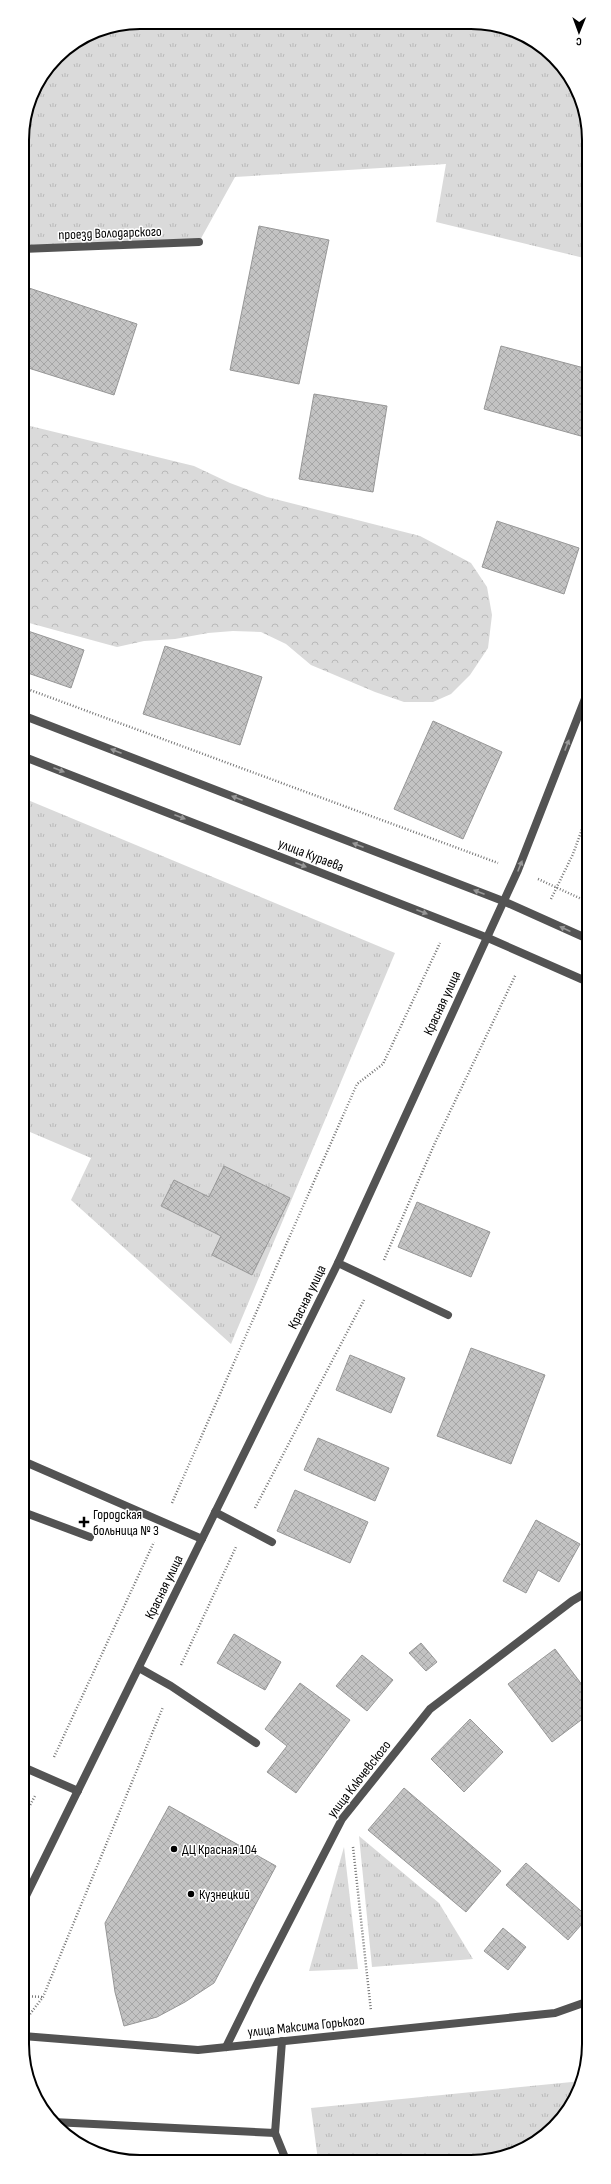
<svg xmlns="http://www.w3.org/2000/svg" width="611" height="2184" font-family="'Sofia Sans Condensed',sans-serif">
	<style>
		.grass { fill: url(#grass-tufts) }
		.forest { fill: url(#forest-crowns) }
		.building { fill: url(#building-cross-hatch); stroke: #979797 }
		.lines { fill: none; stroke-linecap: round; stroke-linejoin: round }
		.path { stroke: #757575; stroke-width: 2.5; stroke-dasharray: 1 2; stroke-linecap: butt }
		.service { stroke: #535353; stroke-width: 8 }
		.minor { stroke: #535353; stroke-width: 8 }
		.oneway { fill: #989898 }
		.poi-dot { fill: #000; stroke: #fff; stroke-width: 1.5 }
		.labels { text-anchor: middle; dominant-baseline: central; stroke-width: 3; stroke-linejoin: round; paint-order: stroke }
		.street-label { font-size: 14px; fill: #000; stroke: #fff }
		.poi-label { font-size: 14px; fill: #000; stroke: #fff; text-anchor: start }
		.rim { fill: none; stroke: #000; stroke-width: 2 }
	</style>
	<defs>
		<pattern id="grass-tufts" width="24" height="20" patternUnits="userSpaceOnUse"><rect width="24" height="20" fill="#dadada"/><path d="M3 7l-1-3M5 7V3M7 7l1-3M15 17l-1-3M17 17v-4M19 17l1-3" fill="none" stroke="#b9b9b9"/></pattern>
		<pattern id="forest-crowns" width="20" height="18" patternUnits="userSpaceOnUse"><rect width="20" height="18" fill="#dadada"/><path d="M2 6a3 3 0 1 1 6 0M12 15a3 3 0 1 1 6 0" fill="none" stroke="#b9b9b9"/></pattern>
		<pattern id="building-cross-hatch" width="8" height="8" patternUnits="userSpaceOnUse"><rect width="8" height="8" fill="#c3c3c3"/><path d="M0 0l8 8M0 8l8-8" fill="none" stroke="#a6a6a6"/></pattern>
	</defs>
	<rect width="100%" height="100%" fill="#fff"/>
	<g class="grass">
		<polygon points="140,22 495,24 530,38 560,62 577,88 588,124 588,259 436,222 446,164 235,177 199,242 22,249 22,132 31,94 57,56 95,31"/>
		<polygon points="23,798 395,953 231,1344 71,1200 91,1158 23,1129"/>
		<polygon points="359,1836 439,1903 473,1959 372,1967"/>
		<polygon points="344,1847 358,1969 309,1971"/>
		<polygon points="582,2081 580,2090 560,2122 530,2146 487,2161 318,2160 311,2108"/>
	</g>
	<polygon class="forest" points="22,424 194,466 230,483 267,497 420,536 471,563 487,587 492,615 488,648 470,675 451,694 433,702 404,702 375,692 311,665 286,644 261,632 233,631 208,633 175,639 144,641 117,647 22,621"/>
	<g class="building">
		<polygon points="259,226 329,240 299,384 230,370"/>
		<polygon points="29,288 137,324 114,395 22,366 22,310"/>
		<polygon points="501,346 588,369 588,438 484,409"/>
		<polygon points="314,394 387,406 373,492 299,479"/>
		<polygon points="497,521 579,548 564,594 482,567"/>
		<polygon points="22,629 84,650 71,688 22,671"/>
		<polygon points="165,646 262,677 240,745 143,714"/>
		<polygon points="433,721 502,752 463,839 394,809"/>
		<polygon points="224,1166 290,1198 252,1275 212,1255 221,1236 161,1206 174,1180 209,1197"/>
		<polygon points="417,1202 490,1232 471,1277 398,1247"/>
		<polygon points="471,1348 545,1375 511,1464 437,1436"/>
		<polygon points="350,1355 405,1378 391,1413 336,1390"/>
		<polygon points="318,1438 389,1468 375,1501 304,1470"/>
		<polygon points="295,1490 368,1522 350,1563 277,1531"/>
		<polygon points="536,1520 580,1544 559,1582 538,1570 526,1593 503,1581"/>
		<polygon points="234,1634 281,1662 265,1690 217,1663"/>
		<polygon points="421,1643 437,1662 426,1671 409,1653"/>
		<polygon points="555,1649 589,1694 589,1714 552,1742 508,1684"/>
		<polygon points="362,1655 393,1680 367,1711 336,1686"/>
		<polygon points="300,1683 350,1720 296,1793 267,1772 287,1746 265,1729"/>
		<polygon points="470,1719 503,1752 464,1792 431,1759"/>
		<polygon points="404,1788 501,1871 466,1912 368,1830"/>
		<polygon points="169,1806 276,1866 214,1983 185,2002 157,2017 124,2026 115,1992 105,1923"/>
		<polygon points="526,1863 588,1917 568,1940 506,1885"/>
		<polygon points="503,1928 526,1947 508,1970 484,1951"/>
	</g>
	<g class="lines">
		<g class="path">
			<polyline points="22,687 498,863"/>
			<polyline points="538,879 588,902"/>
			<polyline points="551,899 573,854 588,813"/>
			<polyline points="384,1260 434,1145 516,974"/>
			<polyline points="172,1503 357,1084 383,1064 440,943"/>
			<polyline points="255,1508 364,1300"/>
			<polyline points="181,1665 236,1547"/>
			<polyline points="54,1757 154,1542"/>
			<polyline points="23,1818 35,1796"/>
			<polyline points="353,1847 371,2011"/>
			<polyline points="23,1996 43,1997"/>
			<polyline points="30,2014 43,1997 163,1707"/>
		</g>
		<g class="service">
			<polyline points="338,1263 448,1315"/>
			<polyline points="23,1461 202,1539"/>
			<polyline points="23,1512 90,1537"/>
			<polyline points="215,1512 272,1542"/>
			<polyline points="139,1668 171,1686 256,1743"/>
			<polyline points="23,1767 78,1791"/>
			<polyline points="53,2122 275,2133 282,2041"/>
			<polyline points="275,2133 286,2160"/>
		</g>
		<g class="minor">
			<polyline points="22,249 199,242"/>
			<polyline points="22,715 503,901 588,939"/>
			<polyline points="22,756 488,938 588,982"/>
			<polyline points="23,1902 338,1263 518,870 588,691"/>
			<polyline points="23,2036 198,2050 555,2013 589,2001"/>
			<polyline points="226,2047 257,1984 342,1819 430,1709 572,1601 589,1591"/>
		</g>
	</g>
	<defs><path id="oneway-solid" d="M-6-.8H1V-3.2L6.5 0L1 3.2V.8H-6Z"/></defs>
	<g class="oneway">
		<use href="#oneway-solid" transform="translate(567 745) rotate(-69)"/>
		<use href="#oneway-solid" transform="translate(116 751) rotate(-159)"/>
		<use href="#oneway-solid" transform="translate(59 770) rotate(21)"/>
		<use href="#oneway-solid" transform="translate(237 798) rotate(-159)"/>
		<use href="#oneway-solid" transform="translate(180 817) rotate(21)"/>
		<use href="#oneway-solid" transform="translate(358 845) rotate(-159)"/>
		<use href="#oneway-solid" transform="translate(301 865) rotate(21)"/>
		<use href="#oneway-solid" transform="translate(520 866) rotate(-68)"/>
		<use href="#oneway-solid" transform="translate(479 892) rotate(-159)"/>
		<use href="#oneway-solid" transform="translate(422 912) rotate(21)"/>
		<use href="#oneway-solid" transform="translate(565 929) rotate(-155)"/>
	</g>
	<g class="poi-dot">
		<path d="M82 1516h4v4h4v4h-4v4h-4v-4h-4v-4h4z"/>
		<circle cx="174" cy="1849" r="4"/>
		<circle cx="191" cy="1894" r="4"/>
	</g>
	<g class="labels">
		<g class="street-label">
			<text transform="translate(110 233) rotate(-2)">проезд Володарского</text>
			<text transform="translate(311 855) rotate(21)">улица Кураева</text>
			<text transform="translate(442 1003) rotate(-65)">Красная улица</text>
			<text transform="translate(307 1297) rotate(-64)">Красная улица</text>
			<text transform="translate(164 1587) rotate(-64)">Красная улица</text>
			<text transform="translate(359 1779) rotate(-52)">улица Ключевского</text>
			<text transform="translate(306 2026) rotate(-6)">улица Максима Горького</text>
		</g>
		<g class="poi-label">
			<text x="93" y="1514">Городская<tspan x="93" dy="16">больница № 3</tspan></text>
			<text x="182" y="1849">ДЦ Красная 104</text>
			<text x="199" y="1894">Кузнецкий</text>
		</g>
	</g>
	<path d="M0 0H611V2184H0ZM140 29H471A111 111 0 0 1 582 140V2044A111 111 0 0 1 471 2155H140A111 111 0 0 1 29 2044V140A111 111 0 0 1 140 29Z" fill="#fff" fill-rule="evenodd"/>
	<path class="rim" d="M140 29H471A111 111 0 0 1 582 140V2044A111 111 0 0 1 471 2155H140A111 111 0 0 1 29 2044V140A111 111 0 0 1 140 29Z"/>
	<g transform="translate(579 32) rotate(181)" stroke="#ffffff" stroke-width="3" paint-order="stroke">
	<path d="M0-3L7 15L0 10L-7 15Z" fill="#000000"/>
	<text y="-6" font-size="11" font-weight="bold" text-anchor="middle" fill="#000000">С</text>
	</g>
</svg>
